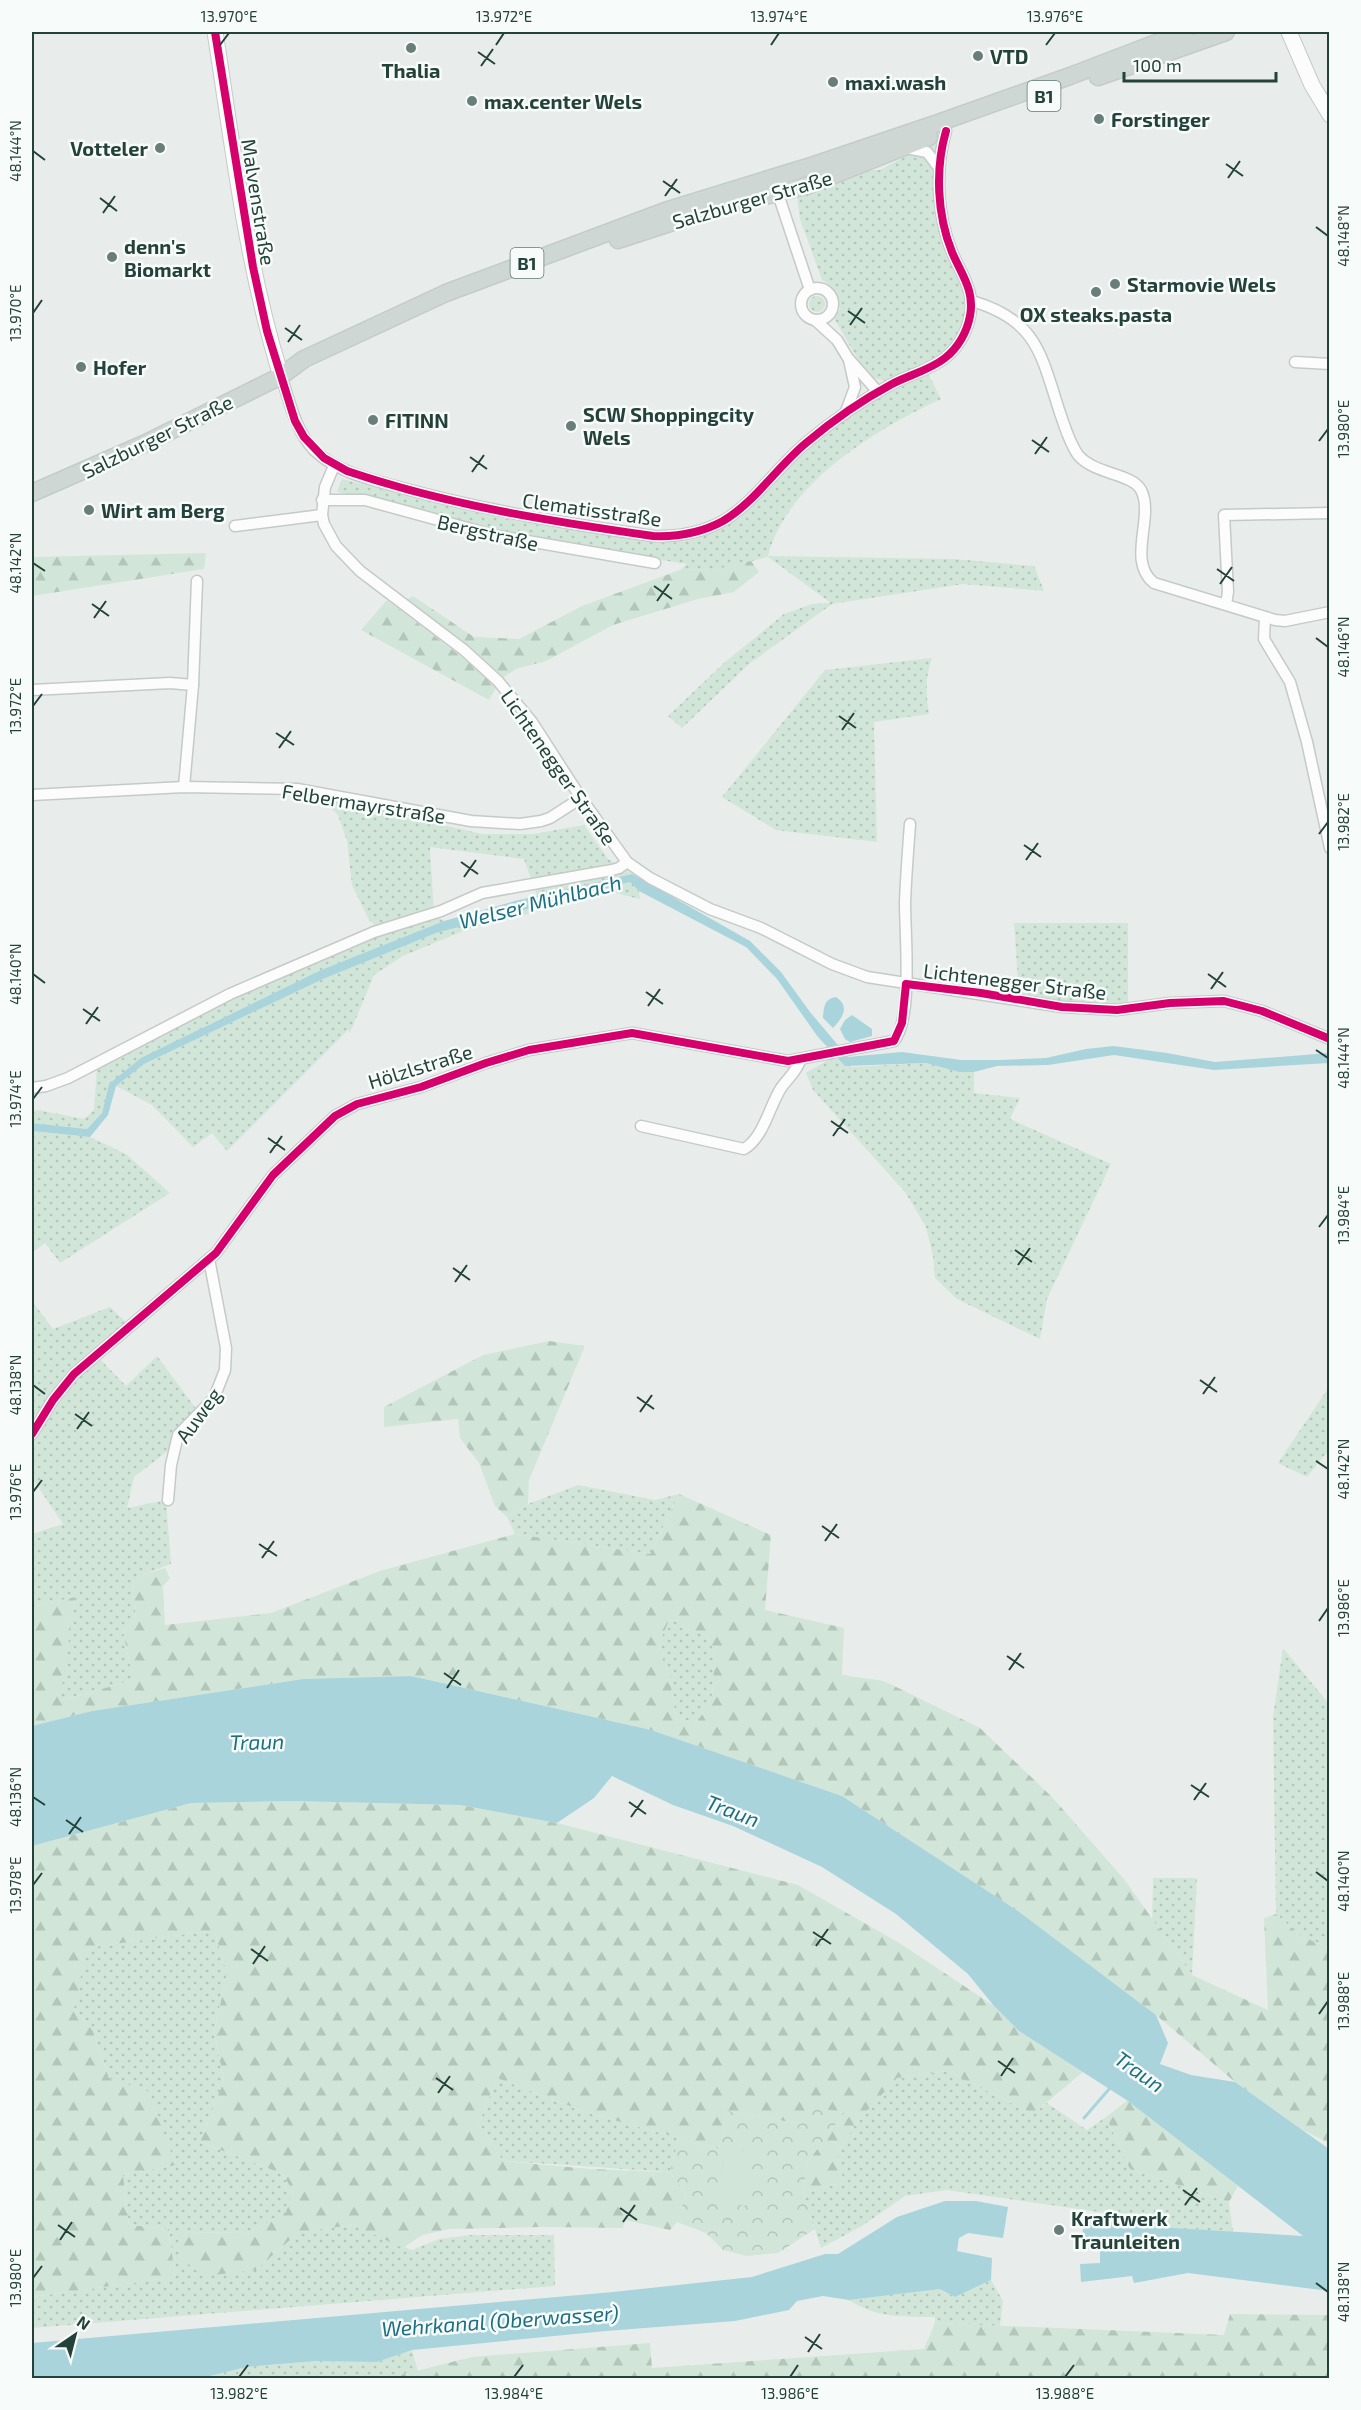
<svg xmlns="http://www.w3.org/2000/svg" width="1361" height="2410" font-family="'Exo 2',sans-serif">
	<style>
		.grass { fill: url(#grass-dots) }
		.forest { fill: url(#forest-firs); fill-rule: evenodd }
		.park { fill: url(#park-crowns) }
		.pitch { fill: #d1e6d8 }
		.water { fill: #a9d4db }
		.lines { fill: none; stroke-linecap: round; stroke-linejoin: round }
		.stream { stroke: #a9d4db; stroke-width: 3 }
		.street-casing { stroke: #c5cac8; stroke-width: 13 }
		.secondary-casing { stroke: #c3cbc8; stroke-width: 17 }
		.primary-casing { stroke: #c3ccc9; stroke-width: 19 }
		.street { stroke: #fcfcfc; stroke-width: 10 }
		.secondary { stroke: #fcfcfc; stroke-width: 15 }
		.primary { stroke: #cfd7d5; stroke-width: 16 }
		.cycleway-casing { stroke: #f7fbf9; stroke-width: 11 }
		.cycleway { stroke: #d6006c; stroke-width: 8 }
		.ticks { fill: none; stroke: #24423a; stroke-width: 2 }
		.poi-dot { fill: #697e78; stroke: #f7fbf9; stroke-width: 2 }
		.labels { text-anchor: middle; dominant-baseline: central; stroke-width: 5; stroke-linejoin: round; paint-order: stroke }
		.shield { fill: #f7fbf9; stroke: #637a73; stroke-width: 1.5 }
		.shield-label { font-size: 18px; font-weight: bold; fill: #24423a }
		.poi-label { font-size: 20px; font-weight: bold; fill: #24423a; stroke: #f7fbf9; text-anchor: start }
		.street-label { font-size: 20px; fill: #24423a; stroke: #f7fbf9 }
		.water-label { font-size: 21px; font-style: italic; fill: #1c6f80; stroke: #f7fbf9 }
		.neatline { fill: none; stroke: #24423a; stroke-width: 2 }
		.ticks-label { font-size: 15px; text-anchor: middle; fill: #24423a }
	</style>
	<defs>
		<pattern id="grass-dots" width="8" height="8" patternUnits="userSpaceOnUse" patternTransform="scale(1.5)"><rect width="8" height="8" fill="#d1e6d8"/><path d="M2 2h.1M6 6h.1" fill="none" stroke="#b3c6ba" stroke-width="1.8" stroke-linecap="round"/></pattern>
		<pattern id="forest-firs" width="22" height="20" patternUnits="userSpaceOnUse" patternTransform="scale(1.5)"><rect width="22" height="20" fill="#d1e6d8"/><path d="M5 1l3.5 6h-7zM16 11l3.5 6h-7z" fill="#b3c6ba"/></pattern>
		<pattern id="park-crowns" width="20" height="18" patternUnits="userSpaceOnUse" patternTransform="scale(1.5)"><rect width="20" height="18" fill="#d1e6d8"/><path d="M2 6a3 3 0 1 1 6 0M12 15a3 3 0 1 1 6 0" fill="none" stroke="#b3c6ba"/></pattern>
	</defs>
	<rect width="100%" height="100%" fill="#e8edeb"/>
	<g class="grass">
		<polygon points="938,139 933,191 940,235 964,294 964,321 950,348 932,362 885,381 873,378 862,367 834,318 840,309 838,296 832,287 822,280 800,219 797,197 868,170 880,170"/>
		<circle cx="817" cy="304" r="8"/>
		<path d="M929 375 941 399C876 429 787 483 768 556L954 559 1034 566 1044 591 963 584 832 604 749 664 682 728 668 716 724 663 784 614 812 604 831 603 768 557 718 569 680 570 687 564C613 553 540 543 467 526 436 519 407 505 376 497 362 493 349 498 337 491L342 479C433 502 523 527 617 536 637 538 660 544 680 542 698 540 720 530 734 520 755 505 770 483 788 465 823 432 884 391 929 375Z"/>
		<path d="M932 658C925 676 926 695 929 714L874 722 877 842 776 830 722 797 825 670Z"/>
		<polygon points="319,797 482,834 533,834 584,825 608,859 632,874 537,896 524,859 430,847 434,914 444,921 321,970 206,1026 109,1084 102,1113 87,1129 32,1123 32,1111 38,1110 84,1119 94,1110 97,1068 223,1002 383,933 369,920 352,885 347,841 338,815"/>
		<polygon points="631,882 639,891 640,899 607,891 562,902 528,914 468,929 403,956 374,975 350,1033 348,1030 227,1151 212,1133 193,1147 152,1105 116,1086 144,1064 323,979 436,933"/>
		<polygon points="1014,923 1128,923 1128,1002 1094,1008 1019,995"/>
		<polygon points="835,1056 852,1067 926,1063 959,1072 974,1072 974,1093 1020,1098 1010,1119 1111,1164 1047,1299 1040,1339 957,1299 935,1278 933,1256 926,1227 905,1192 813,1090 806,1073"/>
		<polygon points="32,1131 90,1137 126,1154 170,1193 60,1263 45,1243 32,1253"/>
		<polygon points="32,1301 53,1329 110,1307 126,1322 93,1352 126,1386 157,1356 197,1410 174,1432 169,1450 134,1477 127,1508 166,1500 171,1564 145,1574 132,1585 136,1619 123,1631 133,1680 59,1701 75,1597 32,1607 32,1534 63,1524 32,1478"/>
		<polygon points="1329,1387 1329,1450 1307,1477 1278,1463"/>
		<polygon points="578,1485 655,1500 679,1494 650,1554 515,1534 507,1517 528,1504"/>
		<polygon points="668,1620 681,1621 685,1629 704,1634 715,1651 712,1695 704,1712 695,1722 676,1718 669,1674 660,1642"/>
		<polygon points="1283,1648 1329,1704 1329,1948 1301,1936 1276,1914 1273,1717"/>
		<polygon points="1153,1878 1197,1878 1192,1975 1152,1919"/>
		<polygon points="214,1930 227,1973 214,2033 224,2080 200,2142 283,2174 293,2192 286,2212 250,2232 178,2233 256,2270 299,2232 353,2225 412,2250 439,2239 471,2235 554,2235 555,2286 32,2328 32,2297 175,2277 169,2229 129,2225 123,2175 175,2165 109,2078 93,2031 74,2008 86,1948"/>
		<polygon points="947,2071 1033,2114 1047,2103 1087,2130 1106,2117 1130,2169 1229,2202 1233,2232 1141,2226 1141,2218 946,2190 905,2196 862,2226 821,2248 803,2192 844,2183 837,2154 855,2124 897,2078"/>
		<polygon points="497,2078 588,2113 679,2138 670,2172 503,2161 479,2123"/>
		<path d="M991 2280 1003 2301 1000 2326 935 2323V2317C903 2317 876 2318 849 2300L940 2289 955 2297Z"/>
		<polygon points="412,2350 418,2371 387,2378 290,2376 282,2378 202,2378 246,2367 315,2361 377,2362"/>
	</g>
	<g class="forest">
		<polygon points="206,553 204,569 32,596 32,557"/>
		<polygon points="751,561 759,572 734,592 698,599 613,625 546,661 516,669 501,679 405,600 413,596 474,637 519,639 582,606 680,570 718,569"/>
		<polygon points="387,600 479,670 496,688 489,700 361,630"/>
		<polygon points="549,1341 585,1346 529,1480 528,1504 507,1517 495,1506 479,1463 460,1438 458,1419 384,1427 384,1407 483,1355"/>
		<path d="M679 1494 771 1535 765 1610 844 1628 842 1675 884 1681 980 1728 1052 1797 1124 1879 1192 1975 1268 2010 1264 1918 1276 1914 1301 1936 1329 1948V2143L1301 2129 1235 2082 1156 2015 1018 1911 842 1796 651 1730 411 1676 303 1679 92 1711 32 1726V1607L75 1597 60 1701 133 1680 123 1631 136 1619 132 1585 145 1574 165 1568 170 1578 163 1586 165 1625 271 1613 380 1571 515 1534 650 1554ZM669 1620 681 1621 685 1629 704 1634 715 1651 712 1695 704 1712 696 1722 676 1718 669 1674 660 1642Z"/>
		<polygon points="293,1801 460,1805 557,1823 798,1885 901,1944 994,2006 1019,2031 1083,2072 1033,2114 947,2071 897,2078 855,2124 837,2154 844,2183 803,2192 807,2163 843,2113 801,2124 727,2111 719,2149 588,2113 497,2078 479,2123 503,2161 590,2169 670,2172 686,2193 677,2222 670,2230 625,2220 623,2228 540,2227 449,2229 422,2235 403,2248 353,2225 299,2232 256,2270 213,2275 181,2261 177,2233 250,2232 286,2212 293,2192 283,2174 200,2142 224,2080 214,2033 227,1973 214,1930 87,1948 74,2008 93,2031 109,2078 148,2091 176,2165 123,2175 129,2225 169,2229 175,2277 32,2297 32,1846 191,1803"/>
		<polygon points="1128,2100 1238,2186 1229,2202 1130,2169 1106,2117"/>
		<polygon points="1230,2314 1329,2315 1329,2378 387,2378 472,2357 650,2343 652,2368 924,2349 935,2323 1224,2335"/>
	</g>
	<polygon class="park" points="816,2107 844,2113 807,2163 803,2192 815,2229 778,2253 747,2256 723,2250 706,2233 677,2222 686,2193 670,2172 679,2138 719,2149 727,2111 801,2124"/>
	<polygon class="pitch" points="726,2148 753,2152 745,2206 717,2202"/>
	<g class="water">
		<polygon points="632,874 750,941 781,972 810,1012 848,1057 902,1052 961,1060 1000,1060 1046,1058 1086,1049 1114,1046 1167,1053 1215,1062 1329,1053 1329,1063 1214,1070 1114,1055 1048,1065 997,1066 974,1072 959,1072 926,1063 845,1066 818,1037 777,979 746,947 639,891 630,882 436,933 323,979 144,1064 116,1086 108,1115 90,1137 32,1131 32,1123 87,1129 102,1113 109,1084 141,1058 321,970 444,921 515,901"/>
		<path d="M836 997C850 1006 843 1018 833 1028L823 1018C824 1007 824 999 836 997Z"/>
		<polygon points="852,1015 872,1029 872,1036 850,1042 845,1039 840,1029 845,1020"/>
		<polygon points="411,1676 651,1730 842,1796 1018,1911 1156,2015 1168,2043 1160,2064 1191,2075 1235,2082 1329,2149 1329,2291 1188,2273 1134,2283 1132,2276 1081,2282 1080,2264 1100,2263 1100,2251 1080,2247 1085,2218 1141,2226 1303,2236 1128,2101 1019,2031 994,2006 968,1974 896,1914 822,1867 733,1826 673,1805 612,1776 594,1798 557,1823 460,1805 293,1801 191,1803 32,1846 32,1726 92,1711 303,1679"/>
		<polygon points="945,2201 976,2201 1008,2207 1003,2238 968,2233 959,2238 957,2251 992,2258 991,2280 955,2297 940,2289 849,2300 823,2296 797,2301 789,2310 735,2321 606,2331 412,2350 377,2362 315,2361 246,2367 202,2378 122,2378 99,2376 32,2378 32,2343 613,2292 752,2277 825,2254 838,2254 897,2217"/>
	</g>
	<g class="lines">
		<polyline class="stream" points="1084,2118 1110,2088"/>
		<defs>
			<g id="street">
				<polyline points="906,148 927,152 939,168"/>
				<polyline points="776,188 810,290"/>
				<circle cx="817" cy="304" r="16"/>
				<path d="M972 301C1037 320 1041 354 1060 413 1065 427 1069 442 1078 455 1095 475 1132 473 1141 490 1155 517 1126 561 1154 583L1275 620 1285 621 1330 612"/>
				<polyline points="815,320 837,340 848,358 878,392"/>
				<polyline points="1295,362 1330,364"/>
				<path d="M281 376C290 402 295 430 314 450 339 474 374 480 406 489 488 511 569 524 653 536 678 537 701 533 723 521 755 502 777 467 806 443 832 421 862 400 892 384 909 375 930 370 945 358 958 348 967 332 970 316 975 290 961 274 952 252 937 215 935 169 946 131"/>
				<polyline points="845,414 855,387 849,360"/>
				<polyline points="334,466 325,487 322,515 324,524 336,546 360,571 464,650 498,681 532,722 581,798 627,862 650,878 710,909 761,928 832,964 867,977 1062,1007 1117,1010 1170,1003 1224,1001 1262,1011 1330,1039"/>
				<polyline points="322,500 365,500 493,535 655,563"/>
				<polyline points="235,526 322,515"/>
				<polyline points="1226,604 1228,592 1224,515 1330,513"/>
				<polyline points="1265,617 1264,639 1290,682 1307,742 1330,848"/>
				<polyline points="193,685 197,581"/>
				<polyline points="32,690 170,683 193,685 184,787"/>
				<polyline points="32,795 184,787 297,789 471,821 520,824 541,821 550,818 581,798"/>
				<polyline points="32,1088 46,1086 68,1078 230,994 374,932 441,911 482,893 612,870 619,868 627,862"/>
				<path d="M641 1126 744 1149C764 1137 769 1107 781 1088 788 1078 796 1072 800 1061"/>
				<path d="M32 1434 53 1400 74 1374 216 1253 273 1175 335 1116 357 1104 421 1087 486 1063 529 1050 632 1033 788 1061 894 1041C913 1019 905 934 905 903 906 877 908 850 910 824"/>
				<polyline points="168,1500 171,1465 178,1435 214,1398 225,1370 226,1348 209,1259"/>
			</g>
			<g id="secondary">
				<path d="M215 32C233 146 246 264 281 376"/>
				<polyline points="1289,32 1312,85 1330,115"/>
			</g>
			<g id="primary">
				<polyline points="1098,77 1226,32"/>
				<polyline points="618,240 713,209 809,185 929,137"/>
				<polyline points="32,493 146,443 281,376 304,359 446,293 668,210 814,165 938,123 1070,76 1185,32"/>
			</g>
		</defs>
		<use href="#street" class="street-casing"/>
		<use href="#secondary" class="secondary-casing"/>
		<use href="#primary" class="primary-casing"/>
		<use href="#street" class="street"/>
		<use href="#secondary" class="secondary"/>
		<use href="#primary" class="primary"/>
		<defs>
			<g id="cycleway">
				<path d="M215 32 253 267 267 331 295 421 304 437 324 458 347 471C447 505 549 521 653 536 678 537 701 533 723 521 755 502 777 467 806 443 832 421 862 400 892 384 909 375 930 370 945 358 958 348 967 332 970 316 975 290 961 274 952 252 937 215 935 169 946 131"/>
				<polyline points="32,1434 53,1400 74,1374 216,1253 273,1175 335,1116 357,1104 421,1087 486,1063 529,1050 632,1033 788,1061 894,1041 902,1023 906,984 981,993 1062,1007 1117,1010 1170,1003 1224,1001 1262,1011 1330,1039"/>
			</g>
		</defs>
		<use href="#cycleway" class="cycleway-casing"/>
		<use href="#cycleway" class="cycleway"/>
	</g>
	<path class="ticks" d="M220 45 229 33M496 45 504 33M771 45 779 33M1046 45 1055 33M478 52 495 64M481 66 493 49M33 151 45 160M1226 164 1243 176M1228 178 1240 161M663 181 680 193M665 196 677 179M100 198 117 211M103 213 115 196M1316 227 1328 236M848 311 865 323M33 313 42 300M850 325 862 308M285 328 302 340M288 342 300 325M1032 440 1049 452M1319 441 1328 429M1035 454 1047 437M470 457 487 469M472 472 484 455M33 563 45 571M1217 569 1234 581M1220 584 1232 567M654 586 672 599M657 601 669 584M92 604 109 616M94 618 106 601M1316 638 1328 647M33 706 42 694M839 716 856 728M842 730 854 713M276 733 294 745M279 748 291 731M1319 834 1328 822M1024 845 1041 857M1026 860 1038 843M461 862 478 874M464 877 476 860M33 974 45 983M1208 974 1226 987M1211 989 1223 972M646 992 663 1004M648 1006 660 989M83 1009 100 1021M86 1024 98 1007M1316 1050 1328 1058M33 1099 42 1087M831 1121 848 1133M833 1136 845 1119M268 1138 285 1150M270 1153 282 1136M1319 1227 1328 1215M1015 1250 1032 1262M1018 1265 1030 1248M453 1268 470 1280M455 1282 467 1265M1200 1380 1217 1392M33 1385 45 1394M1203 1394 1215 1377M637 1397 654 1409M640 1412 652 1395M75 1414 92 1426M77 1429 89 1412M1316 1461 1328 1469M33 1492 42 1480M822 1526 839 1538M825 1541 837 1524M259 1544 277 1556M262 1558 274 1541M1319 1621 1328 1608M1007 1656 1024 1668M1009 1670 1021 1653M444 1673 461 1685M447 1688 459 1670M1191 1785 1209 1797M33 1797 45 1805M1194 1800 1206 1783M629 1802 646 1814M631 1817 643 1800M66 1820 83 1832M69 1834 81 1817M1316 1872 1328 1881M33 1885 42 1873M813 1932 831 1944M816 1946 828 1929M251 1949 268 1961M253 1964 265 1946M1319 2014 1328 2001M998 2061 1015 2073M1001 2076 1013 2058M436 2078 453 2090M438 2093 450 2076M1183 2190 1200 2202M1185 2205 1197 2188M620 2208 637 2220M623 2222 635 2205M58 2225 75 2237M60 2240 72 2222M33 2278 42 2266M1316 2283 1328 2292M805 2337 822 2349M808 2352 820 2334M239 2377 248 2365M514 2377 523 2365M790 2377 798 2365M1065 2377 1074 2365"/>
	<g class="poi-dot">
		<circle cx="411" cy="48" r="6"/>
		<circle cx="978" cy="56" r="6"/>
		<circle cx="833" cy="82" r="6"/>
		<circle cx="472" cy="101" r="6"/>
		<circle cx="1099" cy="119" r="6"/>
		<circle cx="160" cy="148" r="6"/>
		<circle cx="112" cy="257" r="6"/>
		<circle cx="1115" cy="284" r="6"/>
		<circle cx="1096" cy="292" r="6"/>
		<circle cx="81" cy="367" r="6"/>
		<circle cx="373" cy="420" r="6"/>
		<circle cx="571" cy="426" r="6"/>
		<circle cx="89" cy="510" r="6"/>
		<circle cx="1059" cy="2230" r="6"/>
	</g>
	<g class="labels">
		<g class="shield">
			<rect x="1027.5" y="81" width="33" height="30" rx="4.5"/>
			<rect x="510.5" y="248" width="33" height="30" rx="4.5"/>
		</g>
		<g class="shield-label">
			<text x="1044" y="96">B1</text>
			<text x="527" y="263">B1</text>
		</g>
		<g class="poi-label">
			<text x="990" y="56">VTD</text>
			<text x="411" y="70" text-anchor="middle">Thalia</text>
			<text x="845" y="82">maxi.wash</text>
			<text x="484" y="101">max.center Wels</text>
			<text x="1111" y="119">Forstinger</text>
			<text x="148" y="148" text-anchor="end">Votteler</text>
			<text x="124" y="246">denn's<tspan x="124" dy="23">Biomarkt</tspan></text>
			<text x="1127" y="284">Starmovie Wels</text>
			<text x="1096" y="314" text-anchor="middle">OX steaks.pasta</text>
			<text x="93" y="367">Hofer</text>
			<text x="583" y="414">SCW Shoppingcity<tspan x="583" dy="23">Wels</tspan></text>
			<text x="385" y="420">FITINN</text>
			<text x="101" y="510">Wirt am Berg</text>
			<text x="1071" y="2218">Kraftwerk<tspan x="1071" dy="23">Traunleiten</tspan></text>
		</g>
		<g class="street-label">
			<text transform="translate(752 199) rotate(-16)">Salzburger Straße</text>
			<text transform="translate(259 202) rotate(81)">Malvenstraße</text>
			<text transform="translate(157 436) rotate(-26)">Salzburger Straße</text>
			<text transform="translate(592 509) rotate(8)">Clematisstraße</text>
			<text transform="translate(488 532) rotate(13)">Bergstraße</text>
			<text transform="translate(559 767) rotate(55)">Lichtenegger Straße</text>
			<text transform="translate(364 803) rotate(9)">Felbermayrstraße</text>
			<text transform="translate(1015 981) rotate(7)">Lichtenegger Straße</text>
			<text transform="translate(420 1066) rotate(-17)">Hölzlstraße</text>
			<text transform="translate(198 1415) rotate(-54)">Auweg</text>
		</g>
		<g class="water-label">
			<text transform="translate(540 901) rotate(-14)">Welser Mühlbach</text>
			<text transform="translate(257 1741) rotate(-1)">Traun</text>
			<text transform="translate(733 1810) rotate(21)">Traun</text>
			<text transform="translate(1140 2071) rotate(35)">Traun</text>
			<text transform="translate(500 2320) rotate(-4)">Wehrkanal (Oberwasser)</text>
		</g>
	</g>
	<rect width="1361" height="2410" fill="none" stroke="#f7fbf9" stroke-width="66"/>
	<g transform="translate(75 2335) rotate(35)" stroke="#f7fbf9" stroke-width="4.5" paint-order="stroke">
	<path d="M0-4.5L10 22L0 15L-10 22Z" fill="#24423a"/>
	<text y="-9" font-size="16" font-weight="bold" text-anchor="middle" fill="#24423a">N</text>
	</g>
	<path d="M1124 72v9h152v-9" fill="none" stroke="#24423a" stroke-width="3"/>
	<text x="1133" y="72" font-size="18" fill="#24423a" stroke="#f7fbf9" stroke-width="4.5" paint-order="stroke">100 m</text>
	<rect x="33" y="33" width="1295" height="2344" class="neatline"/>
	<g class="ticks-label">
		<text x="229" y="22">13.970°E</text>
		<text x="504" y="22">13.972°E</text>
		<text x="779" y="22">13.974°E</text>
		<text x="1055" y="22">13.976°E</text>
		<text transform="translate(16 151) rotate(-90)" y="5">48.144°N</text>
		<text transform="translate(1344 236) rotate(-90)" y="5">48.148°N</text>
		<text transform="translate(16 313) rotate(-90)" y="5">13.970°E</text>
		<text transform="translate(1344 429) rotate(-90)" y="5">13.980°E</text>
		<text transform="translate(16 563) rotate(-90)" y="5">48.142°N</text>
		<text transform="translate(1344 647) rotate(-90)" y="5">48.146°N</text>
		<text transform="translate(16 706) rotate(-90)" y="5">13.972°E</text>
		<text transform="translate(1344 822) rotate(-90)" y="5">13.982°E</text>
		<text transform="translate(16 974) rotate(-90)" y="5">48.140°N</text>
		<text transform="translate(1344 1058) rotate(-90)" y="5">48.144°N</text>
		<text transform="translate(16 1099) rotate(-90)" y="5">13.974°E</text>
		<text transform="translate(1344 1215) rotate(-90)" y="5">13.984°E</text>
		<text transform="translate(16 1385) rotate(-90)" y="5">48.138°N</text>
		<text transform="translate(1344 1469) rotate(-90)" y="5">48.142°N</text>
		<text transform="translate(16 1492) rotate(-90)" y="5">13.976°E</text>
		<text transform="translate(1344 1608) rotate(-90)" y="5">13.986°E</text>
		<text transform="translate(16 1797) rotate(-90)" y="5">48.136°N</text>
		<text transform="translate(1344 1881) rotate(-90)" y="5">48.140°N</text>
		<text transform="translate(16 1885) rotate(-90)" y="5">13.978°E</text>
		<text transform="translate(1344 2001) rotate(-90)" y="5">13.988°E</text>
		<text transform="translate(16 2278) rotate(-90)" y="5">13.980°E</text>
		<text transform="translate(1344 2292) rotate(-90)" y="5">48.138°N</text>
		<text x="239" y="2399">13.982°E</text>
		<text x="514" y="2399">13.984°E</text>
		<text x="790" y="2399">13.986°E</text>
		<text x="1065" y="2399">13.988°E</text>
	</g>
</svg>
